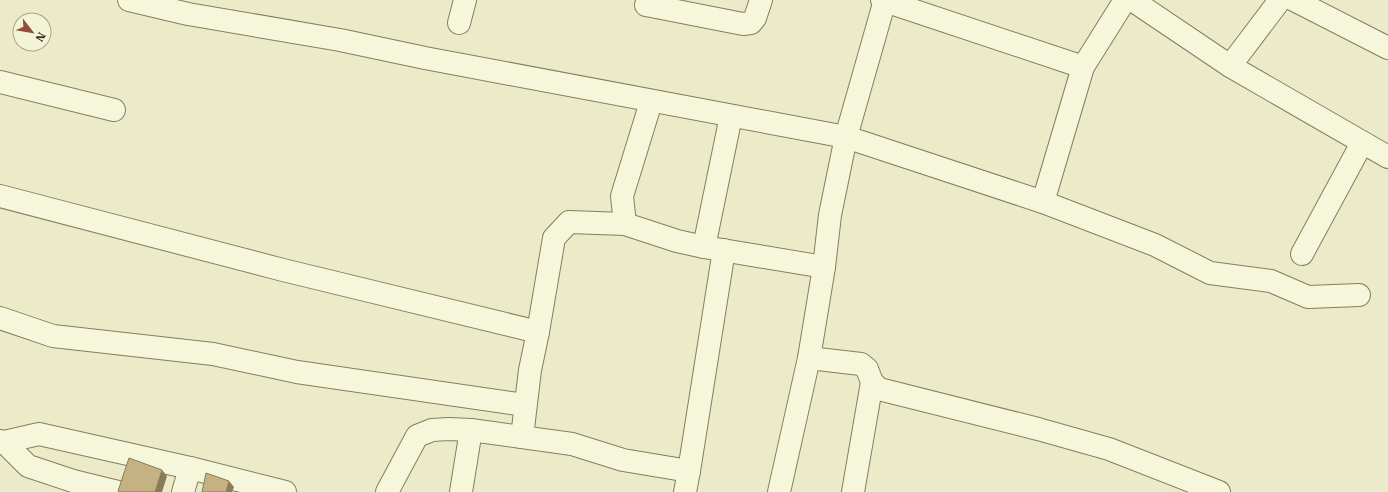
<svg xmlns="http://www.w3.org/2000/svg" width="1388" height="492" font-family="'IBM Plex Serif',serif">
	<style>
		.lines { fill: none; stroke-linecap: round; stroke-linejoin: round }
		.minor-casing { stroke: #857e5f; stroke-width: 24 }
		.minor { stroke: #f6f6db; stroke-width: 22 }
		.shaded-wall { fill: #8a7c5b }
		.building { fill: #c5b182; stroke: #8a7c5b }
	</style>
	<rect width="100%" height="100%" fill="#ebeac9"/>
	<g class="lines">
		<defs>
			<g id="minor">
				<polyline points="129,0 188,14 340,40 425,58 846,137 1043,202 1155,245 1210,273 1271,281 1308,297 1359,295"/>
				<polyline points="882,0 1083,67 1125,0"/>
				<polyline points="1132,0 1230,66 1280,0"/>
				<polyline points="1294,0 1388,48"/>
				<polyline points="646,5 743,24 751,23 755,18 761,0"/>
				<polyline points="459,23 465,0"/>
				<polyline points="1230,66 1388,157"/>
				<polyline points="0,82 114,110"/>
				<polyline points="0,196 283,270 538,332"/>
				<polyline points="1043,202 1083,67"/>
				<polyline points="625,224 622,196 651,102"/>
				<polyline points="704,247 731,116"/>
				<polyline points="1302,254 1362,143"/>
				<polyline points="0,318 53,336 213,354 297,372 525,405"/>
				<polyline points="809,358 861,364 867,369 872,382 879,389 1038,429 1109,449 1219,492"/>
				<polyline points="522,437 530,370 538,332 554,238 569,222 625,224 677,241 704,247 824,267"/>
				<polyline points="0,441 4,442 39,434 190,468 285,492"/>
				<polyline points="4,442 28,466 73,481 118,492"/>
				<polyline points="183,492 190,468"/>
				<polyline points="387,492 417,436 432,430 449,429 471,430 572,444 623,460 689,471 724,250"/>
				<polyline points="461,492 471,430"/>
				<polyline points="685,492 689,471"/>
				<polyline points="779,492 809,358 824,267 830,215 846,137 885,0"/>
				<polyline points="853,492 872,382"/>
			</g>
		</defs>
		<use href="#minor" class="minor-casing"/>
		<use href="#minor" class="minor"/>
	</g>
	<g class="shaded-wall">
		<polygon points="162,470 167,476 162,492 155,492"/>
		<polygon points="229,481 234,487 232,492 226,492"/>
	</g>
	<g class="building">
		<polygon points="129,458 162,470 155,492 122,492 118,491"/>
		<polygon points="206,473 229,481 226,492 202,492"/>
	</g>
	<g transform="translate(32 32) rotate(121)"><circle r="19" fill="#f3f3d8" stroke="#a8a68f"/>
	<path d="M0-3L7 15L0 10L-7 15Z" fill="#8f4e35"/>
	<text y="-6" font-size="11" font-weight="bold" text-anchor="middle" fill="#373221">N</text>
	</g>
</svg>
